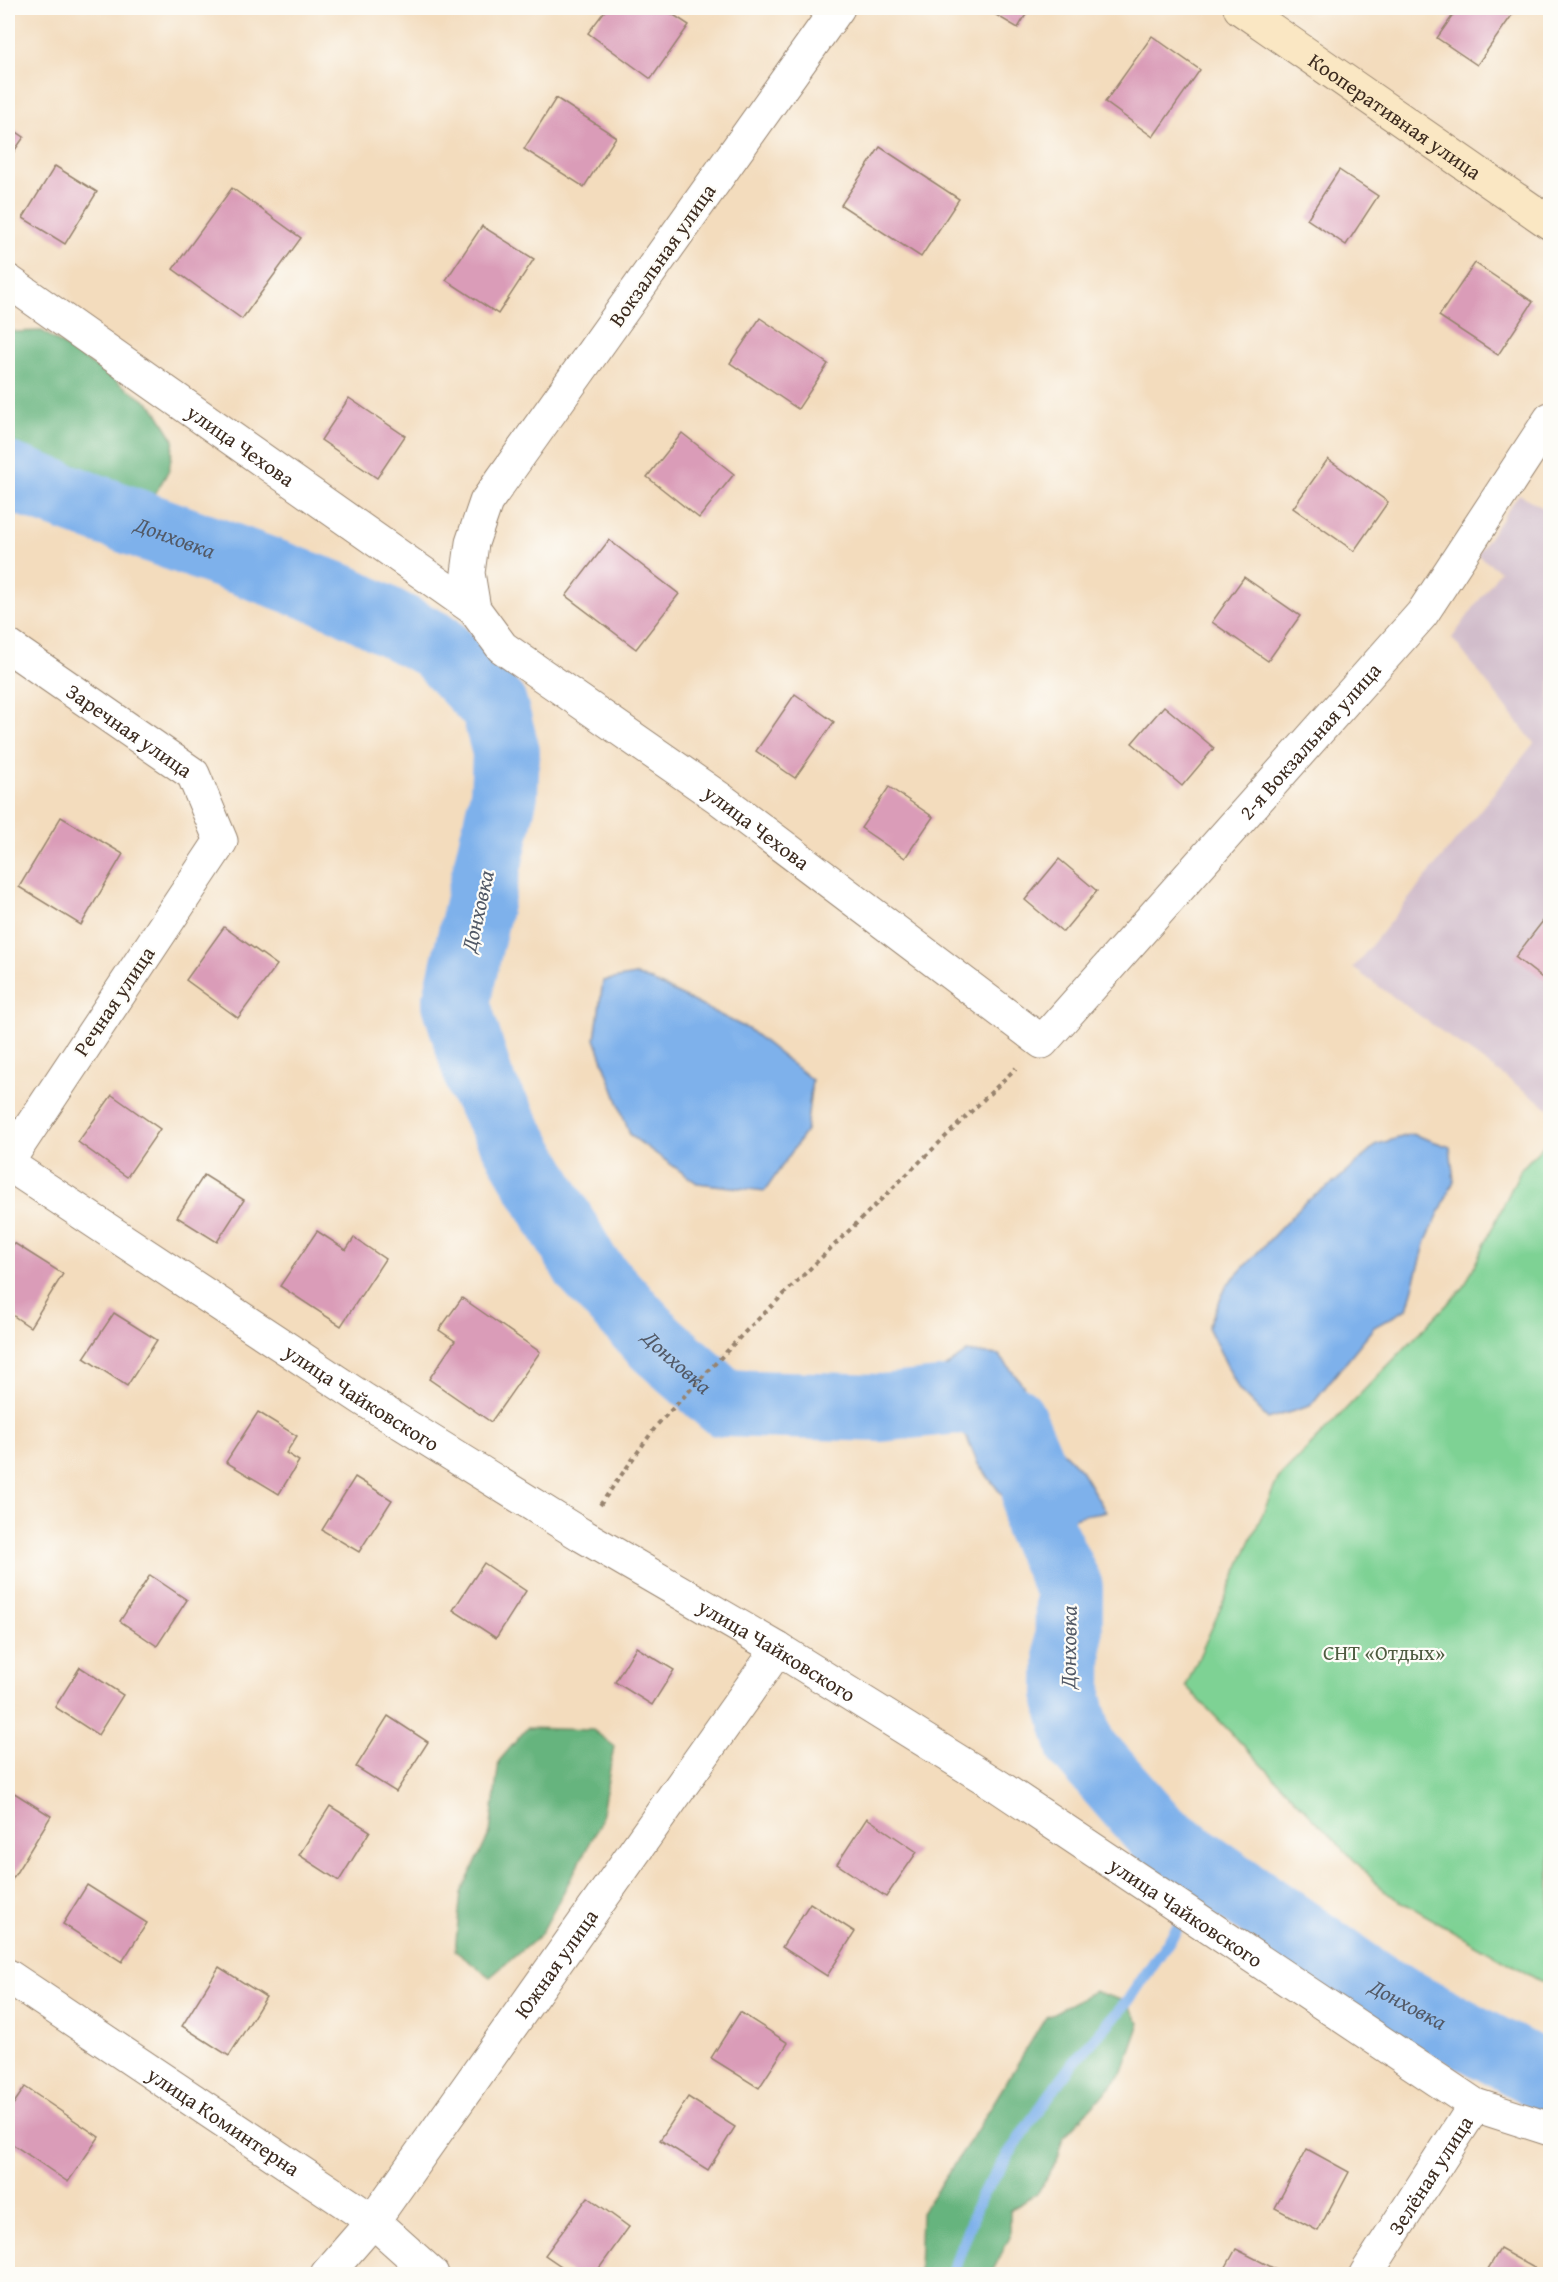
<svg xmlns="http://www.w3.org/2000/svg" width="1558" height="2282" font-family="'Gentium Book Plus',serif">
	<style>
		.industrial { fill: #d1bdcb }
		.green { fill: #7ed294; stroke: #5c7e59; stroke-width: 1.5 }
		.forest { fill: #66b47e; stroke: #506f4e; stroke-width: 1.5 }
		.water { fill: #7eb1eb; stroke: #5c6e84; stroke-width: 1.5 }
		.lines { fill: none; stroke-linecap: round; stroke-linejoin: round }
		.stream { stroke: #7eb1eb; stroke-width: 12 }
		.river { stroke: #7eb1eb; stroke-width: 68 }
		.building { fill: #da9cb8 }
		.street-casing { stroke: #97836e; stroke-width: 35 }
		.secondary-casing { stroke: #97836e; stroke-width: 35 }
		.path { stroke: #97836e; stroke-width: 4; stroke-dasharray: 4.5 4.5; stroke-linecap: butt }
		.street { stroke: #fff; stroke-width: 33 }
		.secondary { stroke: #fae7c3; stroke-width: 33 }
		.labels { text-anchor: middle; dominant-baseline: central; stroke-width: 4.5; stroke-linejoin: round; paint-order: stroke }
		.street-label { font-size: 21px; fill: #3b2a1e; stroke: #fdfcf7 }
		.park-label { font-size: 21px; fill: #4f5c41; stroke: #fdfcf7 }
		.water-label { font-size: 22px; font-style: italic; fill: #525966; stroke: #fdfcf7 }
	</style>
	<rect width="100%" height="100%" fill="#fdfcf7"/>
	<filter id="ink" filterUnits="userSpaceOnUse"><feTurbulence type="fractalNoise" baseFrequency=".0167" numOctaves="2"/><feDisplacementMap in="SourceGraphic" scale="12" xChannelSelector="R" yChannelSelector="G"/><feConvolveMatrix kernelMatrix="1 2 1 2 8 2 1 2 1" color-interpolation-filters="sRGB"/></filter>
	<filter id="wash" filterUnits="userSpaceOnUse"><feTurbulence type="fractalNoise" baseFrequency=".008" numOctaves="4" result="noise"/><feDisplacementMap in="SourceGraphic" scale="24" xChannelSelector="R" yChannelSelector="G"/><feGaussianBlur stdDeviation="1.35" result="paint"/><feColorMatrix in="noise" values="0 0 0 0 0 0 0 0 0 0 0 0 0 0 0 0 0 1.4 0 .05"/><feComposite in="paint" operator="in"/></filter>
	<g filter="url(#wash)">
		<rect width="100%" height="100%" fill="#f3dcbd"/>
		<polygon class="industrial" points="1519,494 1545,509 1550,502 1550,1109 1353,968 1534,743 1452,638 1500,571 1477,555"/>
		<polygon class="green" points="1550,1139 1550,1982 1540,1981 1385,1892 1186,1686 1278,1479 1464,1287 1521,1169"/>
		<g class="forest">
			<polygon points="8,328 15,332 42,331 153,406 174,440 169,470 152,499 120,503 8,454"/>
			<polygon points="527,1728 593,1730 614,1746 600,1824 541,1934 490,1977 455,1951 461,1893 490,1833 499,1761"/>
			<polygon points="1094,1991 1127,2002 1140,2023 1122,2074 1063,2138 1056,2162 1037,2194 1010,2210 1010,2237 991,2274 923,2274 919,2272 921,2213 972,2138 1046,2017"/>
		</g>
		<g class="water">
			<polygon points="635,975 652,981 748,1029 812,1080 806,1131 765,1191 697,1183 630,1135 595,1039 603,981"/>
			<polygon points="1412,1134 1450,1147 1454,1181 1426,1241 1407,1309 1374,1327 1310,1406 1268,1419 1239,1390 1208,1327 1227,1285 1305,1202 1335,1182 1378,1144"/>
			<path d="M967 1352 999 1355 1023 1385 1032 1410 1049 1438 1081 1470 1106 1512C1066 1515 1069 1520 1053 1555L1032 1547 1009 1504 978 1464 967 1438 952 1424 927 1415 915 1413 908 1405 929 1379Z"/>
		</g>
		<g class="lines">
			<polyline class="stream" points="952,2274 980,2198 1031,2121 1074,2062 1127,2002 1188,1913 1193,1885 1157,1833"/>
			<path class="river" id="s1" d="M8 476 342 598 436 646 494 707 506 752 504 794 456 1003 481 1084 587 1268 655 1342 724 1403 881 1408 958 1400 988 1406 1012 1419 1035 1473 1037 1522 1069 1588 1068 1700 1081 1746 1157 1833 1375 1986 1550 2080"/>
		</g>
		<g id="blocks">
			<g class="building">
				<polygon points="607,8 663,8 689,25 651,79 588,33"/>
				<polygon points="984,8 1030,8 1018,28"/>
				<polygon points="1458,8 1517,8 1477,65 1437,38"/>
				<polygon points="1152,36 1200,70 1153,137 1105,102"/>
				<polygon points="556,98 616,137 584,187 524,149"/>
				<polygon points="8,126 24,137 8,160"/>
				<polygon points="880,147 959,199 921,257 841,205"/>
				<polygon points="55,166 97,192 65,244 23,218"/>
				<polygon points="1339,170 1378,196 1346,245 1307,219"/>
				<polygon points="232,188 301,238 242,319 173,269"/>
				<polygon points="482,226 534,259 498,314 446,280"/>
				<polygon points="1475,263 1533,302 1498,355 1439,316"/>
				<polygon points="760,318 828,364 798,409 730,363"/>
				<polygon points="349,398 405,436 377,478 321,440"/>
				<polygon points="682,433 734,474 699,518 647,477"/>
				<polygon points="1328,459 1388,502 1354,551 1293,508"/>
				<polygon points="609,540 679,594 636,649 566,596"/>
				<polygon points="1244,577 1300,616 1268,661 1212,622"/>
				<polygon points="795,694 834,722 795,778 756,751"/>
				<polygon points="1164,706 1214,748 1182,786 1132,743"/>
				<polygon points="889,787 933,817 905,858 861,828"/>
				<polygon points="61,817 123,854 81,925 19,887"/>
				<polygon points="1059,859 1097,891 1063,932 1025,900"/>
				<polygon points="1550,912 1550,984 1515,957"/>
				<polygon points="224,927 277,965 238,1018 186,980"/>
				<polygon points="112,1095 160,1129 127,1177 78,1142"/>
				<polygon points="204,1175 244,1200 217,1242 177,1217"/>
				<polygon points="317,1231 346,1250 354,1238 385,1259 341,1326 280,1286"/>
				<polygon points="14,1243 63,1274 30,1327 8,1312 8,1253"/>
				<polygon points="462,1298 540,1352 491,1422 429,1379 455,1341 439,1330"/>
				<polygon points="114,1313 157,1340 127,1386 84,1358"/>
				<polygon points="258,1412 297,1436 286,1453 299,1461 279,1494 226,1462"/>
				<polygon points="355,1477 392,1500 359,1552 322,1530"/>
				<polygon points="484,1563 526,1591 496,1638 453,1610"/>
				<polygon points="150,1575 187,1600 157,1646 120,1621"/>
				<polygon points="636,1647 674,1670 652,1705 615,1682"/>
				<polygon points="80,1667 123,1695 98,1735 55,1707"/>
				<polygon points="388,1716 428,1742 396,1792 356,1767"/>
				<polygon points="8,1789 51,1816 8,1886"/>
				<polygon points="330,1806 370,1831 339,1881 299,1855"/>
				<polygon points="867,1818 917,1852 886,1897 837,1864"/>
				<polygon points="87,1885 147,1923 122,1962 63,1924"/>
				<polygon points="810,1903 855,1932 827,1976 782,1947"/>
				<polygon points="219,1967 266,1997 229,2056 182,2026"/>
				<polygon points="740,2012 788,2043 759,2088 711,2058"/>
				<polygon points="25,2087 99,2137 68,2182 8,2141 8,2112"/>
				<polygon points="688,2097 735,2127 708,2170 660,2140"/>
				<polygon points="1307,2149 1349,2172 1318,2231 1275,2208"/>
				<polygon points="588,2197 629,2227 595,2274 573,2274 545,2255"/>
				<polygon points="1236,2249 1285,2274 1222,2274"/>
				<polygon points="1500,2249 1545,2274 1485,2274"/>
			</g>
		</g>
	</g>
	<g filter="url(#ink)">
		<use href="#blocks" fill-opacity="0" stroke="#97836e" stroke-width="1.5"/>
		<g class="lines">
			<defs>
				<g id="street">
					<path id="s2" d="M838 8 486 502 472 543 468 573 474 609 502 647 719 798 1042 1042 1422 614 1550 419"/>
					<path id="s3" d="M8 281 474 609"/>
					<path id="s4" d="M8 646 193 774 221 841 8 1161"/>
					<path id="s5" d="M8 1164 363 1399 580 1534 778 1649 998 1786 1475 2105 1550 2129"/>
					<path id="s6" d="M8 1976 373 2221 432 2274"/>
					<path id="s7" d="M327 2274 373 2221 778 1649"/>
					<path id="s8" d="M1366 2274 1475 2105"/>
				</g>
				<g id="secondary">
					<path id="s9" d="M1240 8 1550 223"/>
				</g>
			</defs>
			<use href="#street" class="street-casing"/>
			<use href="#secondary" class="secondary-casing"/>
			<polyline class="path" points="600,1505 657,1425 745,1332 1016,1068"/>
			<use href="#street" class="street"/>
			<use href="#secondary" class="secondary"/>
		</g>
	</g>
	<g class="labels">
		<g class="street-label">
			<text stroke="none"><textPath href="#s9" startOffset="189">Кооперативная улица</textPath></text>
			<text transform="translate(662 255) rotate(-55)">Вокзальная улица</text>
			<text stroke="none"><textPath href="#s3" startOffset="285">улица Чехова</textPath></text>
			<text stroke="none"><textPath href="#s4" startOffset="148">Заречная улица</textPath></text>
			<text stroke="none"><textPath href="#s2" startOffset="1836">2-я Вокзальная улица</textPath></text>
			<text stroke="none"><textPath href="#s2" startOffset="1076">улица Чехова</textPath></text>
			<text transform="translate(114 1001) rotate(-56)">Речная улица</text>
			<text stroke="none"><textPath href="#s5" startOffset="424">улица Чайковского</textPath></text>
			<text stroke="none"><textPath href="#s5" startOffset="910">улица Чайковского</textPath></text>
			<text stroke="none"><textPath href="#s5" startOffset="1396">улица Чайковского</textPath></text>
			<text stroke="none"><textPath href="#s7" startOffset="386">Южная улица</textPath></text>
			<text stroke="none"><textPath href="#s6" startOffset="260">улица Коминтерна</textPath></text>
			<text stroke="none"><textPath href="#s8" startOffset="118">Зелёная улица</textPath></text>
		</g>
		<g class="park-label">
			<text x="1384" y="1652">СНТ «Отдых»</text>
		</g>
		<g class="water-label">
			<text stroke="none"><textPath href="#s1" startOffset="178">Донховка</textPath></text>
			<text transform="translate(477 911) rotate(-77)">Донховка</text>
			<text stroke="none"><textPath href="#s1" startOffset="1276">Донховка</textPath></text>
			<text transform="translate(1068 1647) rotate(-89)">Донховка</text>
			<text stroke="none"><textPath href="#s1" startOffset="2391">Донховка</textPath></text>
		</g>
	</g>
	<rect width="1558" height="2282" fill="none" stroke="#fdfcf7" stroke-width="30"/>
</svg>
